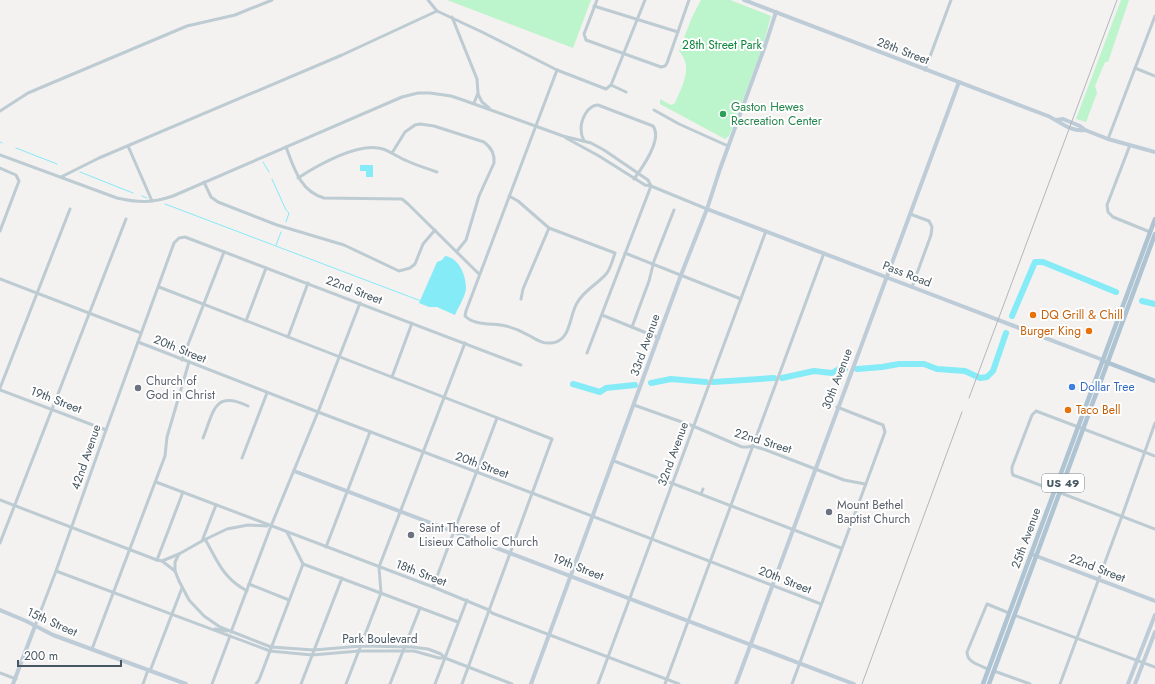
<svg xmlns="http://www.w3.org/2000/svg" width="1155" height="684" font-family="Jost,sans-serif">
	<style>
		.green { fill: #bcf4cb }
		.water { fill: #85ebf6 }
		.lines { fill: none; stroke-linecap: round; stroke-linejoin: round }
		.stream { stroke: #85ebf6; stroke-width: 1 }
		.river { stroke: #85ebf6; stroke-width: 6 }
		.street { stroke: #bdcbd2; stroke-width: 3 }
		.secondary { stroke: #bdccd6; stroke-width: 4 }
		.primary { stroke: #aec4d2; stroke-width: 4.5 }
		.rail { stroke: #b2b7bc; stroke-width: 1 }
		.leisure-dot { fill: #2e9e5b; stroke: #fff; stroke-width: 1.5 }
		.food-dot { fill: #e8710a; stroke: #fff; stroke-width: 1.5 }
		.shop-dot { fill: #3f7fe0; stroke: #fff; stroke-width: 1.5 }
		.worship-dot { fill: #6b7280; stroke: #fff; stroke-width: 1.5 }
		.labels { text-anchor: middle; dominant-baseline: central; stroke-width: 4; stroke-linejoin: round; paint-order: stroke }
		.shield { fill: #fff; stroke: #7e8990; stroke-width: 1 }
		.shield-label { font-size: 11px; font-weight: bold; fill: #475761 }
		.park-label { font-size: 12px; fill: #0d863c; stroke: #fff }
		.street-label { font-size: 12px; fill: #475761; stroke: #fff }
		.leisure-label { font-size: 12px; fill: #27864d; stroke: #fff; text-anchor: start }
		.food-label { font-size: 12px; fill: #c56008; stroke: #fff; text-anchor: start }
		.worship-label { font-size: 12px; fill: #5b616d; stroke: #fff; text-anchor: start }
		.shop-label { font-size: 12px; fill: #366cbe; stroke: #fff; text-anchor: start }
	</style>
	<rect width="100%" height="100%" fill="#f4f1f1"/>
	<g class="green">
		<polygon points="447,0 591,0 573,48"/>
		<path d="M701 0H730L771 16 763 46 733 126 729 136 725 139 660 104V99L671 105 675 103C682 85 694 68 679 51L692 17Z"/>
		<polygon points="1121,0 1129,0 1108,62 1105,62 1095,86 1097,93 1086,122 1076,119"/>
	</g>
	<g class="water">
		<polygon points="360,165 373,165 373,177 366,177 366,171 360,171"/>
		<path d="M445 256C459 258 466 275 466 288 466 295 458 308 455 315L437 307H429L419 303 437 262 442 260Z"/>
	</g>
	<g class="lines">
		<g class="stream">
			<polyline points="0,142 2,143"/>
			<polyline points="16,148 57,164"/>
			<polyline points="263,162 269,172"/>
			<polyline points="80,172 133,193"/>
			<polyline points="272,179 286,210 289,213 286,222"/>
			<polyline points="142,196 147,198"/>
			<polyline points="165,204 421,301"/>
			<polyline points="276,245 281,232"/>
		</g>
		<g class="river">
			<polyline points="1142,301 1155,304"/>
			<polyline points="1012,316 1035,262 1043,262 1116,292"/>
			<polyline points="857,369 882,367 899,364 924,364 937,369 965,371 980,378 987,377 993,371 1006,333"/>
			<polyline points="782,378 814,371 832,373 839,369 845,369"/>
			<polyline points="713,382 774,378"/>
			<polyline points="651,383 671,379 706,382"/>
			<polyline points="573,384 600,392 606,388 635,385"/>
		</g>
		<g class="street">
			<polyline points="428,0 437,11 482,32 557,70 606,89 611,85 626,92"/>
			<polyline points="597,0 584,34 586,40 661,67 665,66 667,63 689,0"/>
			<polyline points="594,6 678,32"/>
			<polyline points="452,17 477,79 478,93 474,103"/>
			<polyline points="1135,68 1155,76"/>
			<polyline points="925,70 951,0"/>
			<polyline points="611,85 645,0"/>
			<polyline points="478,94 482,102 489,108"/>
			<polyline points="654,110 679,124 728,146"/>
			<polyline points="0,111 28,93 187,26 235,15 272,0"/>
			<polyline points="566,138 599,156 645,185 651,186 707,209"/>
			<polyline points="1108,139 1155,16"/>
			<path d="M584 141C582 137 581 133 581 129 581 119 588 105 598 105L653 126C663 139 642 168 634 179"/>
			<polyline points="1130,145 1107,205 1108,212 1113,217 1150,232"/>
			<polyline points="128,146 152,201"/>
			<path d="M286 147C294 168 300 191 324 198L402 199 408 204 479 274"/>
			<path d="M392 153 405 132 415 125 420 124 434 126 484 142C492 148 495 154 494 163L479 196 466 240 457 251"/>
			<path d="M0 155 117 198C139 203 152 203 173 196L402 97 418 93H430L451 96 463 100 563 136 591 143 604 150 648 180 651 186"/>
			<polyline points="0,168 16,175 19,181 0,231"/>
			<polyline points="61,177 99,158 342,55 437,11"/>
			<path d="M298 178C318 165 360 141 383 149 391 152 398 157 405 160 415 165 426 168 437 172"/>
			<polyline points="204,182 211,197 218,202 277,225 344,245 399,271 410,268 415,264 423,244 435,230"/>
			<path d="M509 196 518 201 549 228 615 253C613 259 611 267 607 273 598 284 584 290 577 303 569 316 571 342 551 343 542 344 536 339 528 335 521 331 514 328 506 326 493 323 475 326 465 316L466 311 557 70"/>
			<polyline points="910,214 929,221 932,227 931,235 912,287"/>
			<polyline points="625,253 741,299"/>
			<polyline points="0,279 141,333"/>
			<polyline points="159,287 552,439 462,684"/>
			<polyline points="521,299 523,289 549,228"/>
			<polyline points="602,315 659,338"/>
			<polyline points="246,321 266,268"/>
			<polyline points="632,327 649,281 654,261 674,210"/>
			<polyline points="288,337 308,283"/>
			<polyline points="138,342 318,412 532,493 821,604"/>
			<polyline points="587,353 651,186"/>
			<polyline points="182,360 224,252"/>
			<polyline points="392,377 412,323"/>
			<polyline points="0,388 70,209"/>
			<polyline points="0,390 106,430"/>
			<polyline points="634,405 693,426 742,447 748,447 753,446 766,450 844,480 865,484"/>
			<path d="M203 438C214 411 214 390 248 406"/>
			<polyline points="1155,456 1036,411 1032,415 1012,467 1012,472 1013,475 1032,482 1155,529"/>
			<polyline points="242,458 267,393"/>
			<polyline points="614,461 841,548"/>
			<polyline points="156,482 433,587 489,610 492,613 679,684"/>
			<polyline points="701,494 703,489"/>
			<polyline points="0,500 157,560 162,561 179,554"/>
			<polyline points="267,526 248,525 227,529 202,541 179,554 175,562 175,571 179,581 189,600 204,616 220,627 271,647 314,650 361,646 412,647 428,649 441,654 445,658 512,684"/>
			<path d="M205 539C218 562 223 578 247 591"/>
			<polyline points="202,541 216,505"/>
			<polyline points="0,543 126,219"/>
			<polyline points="326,547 370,432"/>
			<polyline points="157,560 183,492"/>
			<polyline points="162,561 175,571"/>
			<polyline points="303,564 458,622"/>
			<polyline points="56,571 270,651 312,655 359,651 414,651 439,658 445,658"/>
			<polyline points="249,584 289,600"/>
			<polyline points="433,587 497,418"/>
			<polyline points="1014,615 1155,667"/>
			<polyline points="35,626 56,571 106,430 174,243 179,238 185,237 521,365"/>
			<polyline points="215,629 227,631"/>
			<polyline points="231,632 271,526 318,412 360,303"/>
			<polyline points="92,649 165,456 167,437 189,362"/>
			<path d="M988 669C980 665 967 663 967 652L987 604 1009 613"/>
			<polyline points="150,671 182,588"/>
			<polyline points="994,671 1030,684"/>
			<polyline points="0,673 16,679"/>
			<polyline points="143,684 148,670"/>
			<polyline points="212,684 230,636"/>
			<polyline points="256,684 259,680 303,564 287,532"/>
			<polyline points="301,684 342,578"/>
			<polyline points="346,684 381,593 379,567 465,343"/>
			<polyline points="390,684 420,608"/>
			<polyline points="435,684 467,600"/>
			<polyline points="598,684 766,231"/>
			<polyline points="665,684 824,253"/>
			<polyline points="792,684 885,432 883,425 837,407"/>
			<polyline points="1060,684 1122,516 1155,423"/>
		</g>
		<g class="secondary">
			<path d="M744 0 1048 116C1061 122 1070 132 1085 130"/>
			<polyline points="1056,120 1063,119 1080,126 1085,130 1108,139 1155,152"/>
			<polyline points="707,209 912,287 1103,360"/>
			<polyline points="294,471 854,684"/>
			<polyline points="1031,554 1155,601"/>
			<polyline points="0,610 26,621 53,635 186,684"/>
			<polyline points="13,684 35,626"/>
			<polyline points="531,684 681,275 707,209 720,169 765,46 776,12"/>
			<polyline points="736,684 959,82"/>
			<polyline points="1128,684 1155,615"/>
			<polyline points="1135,684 1155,632"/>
		</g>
		<g class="primary">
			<polyline points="1106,362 1155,381"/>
			<polyline points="983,684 1155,219"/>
			<polyline points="989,684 1155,234"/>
		</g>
		<g class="rail">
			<polyline points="969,398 1117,0"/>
			<polyline points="862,684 962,412"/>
		</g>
	</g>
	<circle class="leisure-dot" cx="723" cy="114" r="4"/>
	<g class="food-dot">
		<circle cx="1033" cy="315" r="4"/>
		<circle cx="1089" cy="331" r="4"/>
		<circle cx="1068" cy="410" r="4"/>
	</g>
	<circle class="shop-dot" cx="1072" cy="387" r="4"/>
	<g class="worship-dot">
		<circle cx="138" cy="388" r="4"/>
		<circle cx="829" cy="512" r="4"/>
		<circle cx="411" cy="535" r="4"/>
	</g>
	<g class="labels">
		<rect class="shield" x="1042" y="474" width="42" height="18" rx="3"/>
		<g class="shield-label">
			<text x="1063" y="483">US 49</text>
		</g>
		<g class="park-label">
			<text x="722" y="45">28th Street Park</text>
		</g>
		<g class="street-label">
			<text transform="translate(903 51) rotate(21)">28th Street</text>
			<text transform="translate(907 274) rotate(21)">Pass Road</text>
			<text transform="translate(354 290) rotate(21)">22nd Street</text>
			<text transform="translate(645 345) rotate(-70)">33rd Avenue</text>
			<text transform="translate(180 349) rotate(22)">20th Street</text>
			<text transform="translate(837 379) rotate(-69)">30th Avenue</text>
			<text transform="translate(56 400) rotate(21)">19th Street</text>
			<text transform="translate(763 441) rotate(17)">22nd Street</text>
			<text transform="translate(673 454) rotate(-70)">32nd Avenue</text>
			<text transform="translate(86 457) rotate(-71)">42nd Avenue</text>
			<text transform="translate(482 465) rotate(20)">20th Street</text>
			<text transform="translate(1026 538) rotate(-70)">25th Avenue</text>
			<text transform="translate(578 567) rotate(21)">19th Street</text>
			<text transform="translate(1097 568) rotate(21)">22nd Street</text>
			<text transform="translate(421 573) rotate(21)">18th Street</text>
			<text transform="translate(785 580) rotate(21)">20th Street</text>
			<text transform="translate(52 622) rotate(24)">15th Street</text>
			<text x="380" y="639">Park Boulevard</text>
		</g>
		<g class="leisure-label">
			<text x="731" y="107">Gaston Hewes<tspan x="731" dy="14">Recreation Center</tspan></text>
		</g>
		<g class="food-label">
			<text x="1041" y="315">DQ Grill &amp; Chill</text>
			<text x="1081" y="331" text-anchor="end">Burger King</text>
			<text x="1076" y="410">Taco Bell</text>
		</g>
		<g class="worship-label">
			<text x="146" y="381">Church of<tspan x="146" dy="14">God in Christ</tspan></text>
			<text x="837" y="505">Mount Bethel<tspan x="837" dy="14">Baptist Church</tspan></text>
			<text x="419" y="528">Saint Therese of<tspan x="419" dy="14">Lisieux Catholic Church</tspan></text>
		</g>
		<g class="shop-label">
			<text x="1080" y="387">Dollar Tree</text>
		</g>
	</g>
	<path d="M18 660v6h103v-6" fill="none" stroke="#475761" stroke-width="2"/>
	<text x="24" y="660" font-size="12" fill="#475761" stroke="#ffffff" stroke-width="3" paint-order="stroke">200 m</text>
</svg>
